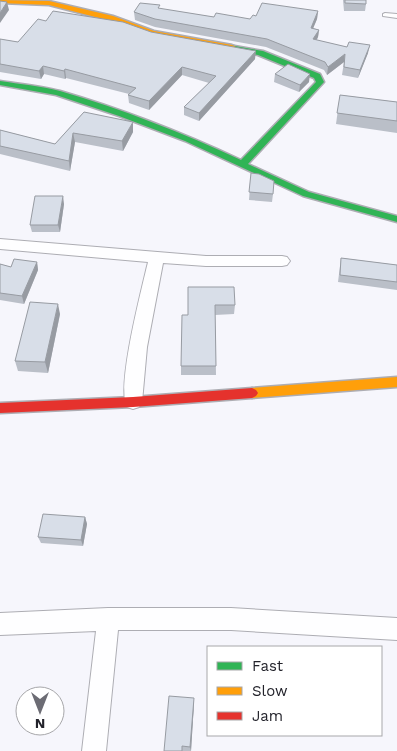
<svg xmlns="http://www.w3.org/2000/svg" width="397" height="751" font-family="'Work Sans',sans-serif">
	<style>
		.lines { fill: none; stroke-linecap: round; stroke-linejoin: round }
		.lane-casing { stroke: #adadb3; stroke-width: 2 }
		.street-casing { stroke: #adadb3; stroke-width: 2 }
		.fast-casing { stroke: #adadb3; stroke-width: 3 }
		.slow-casing { stroke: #adadb3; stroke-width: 3 }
		.jam-casing { stroke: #adadb3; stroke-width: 3 }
		.lane { fill: #fefeff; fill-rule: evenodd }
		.street { fill: #fefeff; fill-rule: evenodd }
		.fast { fill: #30b455; fill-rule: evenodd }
		.slow { fill: #ff9f0a; fill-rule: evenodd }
		.jam { fill: #e5322d; fill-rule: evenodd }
		.wall { fill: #babfc8 }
		.shaded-wall { fill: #979ba2 }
		.building { fill: #d8dee8; stroke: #979ba2 }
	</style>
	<rect width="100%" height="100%" fill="#f6f6fc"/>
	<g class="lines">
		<defs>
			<polygon id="lane" points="385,13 397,14 397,18 383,16 383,14"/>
			<g id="street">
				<path d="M0 239 206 256H282L287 257 290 261 287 265 282 266H206L163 263 147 347 142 402 139 407 133 409 127 407C116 387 142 288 148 262L0 249Z"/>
				<polygon points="108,608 231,608 397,618 397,640 231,630 118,630 106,751 82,751 96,631 0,635 0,613"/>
			</g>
			<path id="fast" d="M229 45 263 51 320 74 324 82 248 164 309 192 397 216V222L303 196 185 141 119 116 56 95 0 85V81C20 84 41 86 60 91 122 109 183 133 241 160L316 82 314 78 258 55 229 49Z"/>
			<g id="slow">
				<polygon points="0,0 49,1 113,16 154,31 232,45 236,47 232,49 152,35 107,20 49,5 0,3"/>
				<polygon points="397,377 397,387 252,398 248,396 246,393 248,390 252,388"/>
			</g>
			<polygon id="jam" points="252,388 256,390 258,393 256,396 252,398 133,407 0,413 0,403 133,397"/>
		</defs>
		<use href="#lane" class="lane-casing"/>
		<use href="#street" class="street-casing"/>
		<use href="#fast" class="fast-casing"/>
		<use href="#slow" class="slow-casing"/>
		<use href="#jam" class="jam-casing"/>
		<use href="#lane" class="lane"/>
		<use href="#street" class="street"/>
		<use href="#fast" class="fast"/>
		<use href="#slow" class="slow"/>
		<use href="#jam" class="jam"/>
	</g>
	<g class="wall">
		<polygon points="343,0 366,0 366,4 365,11 344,11"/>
		<polygon points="160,9 214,17 250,19 256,16 318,11 317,19 313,28 319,30 318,37 317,40 368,53 358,78 342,75 344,62 327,75 324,70 266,47 155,27 135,20 134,12"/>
		<polygon points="46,21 151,32 255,59 199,121 184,115 184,107 209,83 182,75 149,110 129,103 128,95 129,94 66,78 65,79 44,74 41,79 0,72 0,39 18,42"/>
		<polygon points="275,74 309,82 299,92 274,82"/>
		<polygon points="340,95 397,102 397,133 336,124"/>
		<polygon points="84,112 133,132 123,151 75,142 70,171 0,154 0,130 55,144"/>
		<polygon points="251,173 273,194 272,202 249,200"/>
		<polygon points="64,204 60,232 32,232 30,225"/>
		<polygon points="341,258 397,265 397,290 338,282"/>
		<polygon points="37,262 38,270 24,304 0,300 0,264 11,267"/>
		<polygon points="188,287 235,305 234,314 215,315 216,375 181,375 181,366 188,315"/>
		<polygon points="60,314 48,373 18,371 15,361"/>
		<polygon points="85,517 87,524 83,546 41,543 38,537"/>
		<polygon points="194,703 191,751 164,751"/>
	</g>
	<g class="shaded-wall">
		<polygon points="7,2 9,10 0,23 0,13"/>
		<polygon points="318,11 317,19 310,36 311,28"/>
		<polygon points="319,30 318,37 312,47 313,39"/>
		<polygon points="370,45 368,53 358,78 360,70"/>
		<polygon points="256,51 255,59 199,121 199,113"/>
		<polygon points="345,54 344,62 327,75 328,67"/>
		<polygon points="43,66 44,74 41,79 39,71"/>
		<polygon points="182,67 182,75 149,110 149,101"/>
		<polygon points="65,69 66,78 65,79 64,71"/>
		<polygon points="310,74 309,82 299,92 300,85"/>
		<polygon points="133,122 133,132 123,151 122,141"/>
		<polygon points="73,133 75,142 70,171 69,161"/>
		<polygon points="63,196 64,204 60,232 58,225"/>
		<polygon points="37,262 38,270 24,304 22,296"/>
		<polygon points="58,304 60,314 48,373 45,362"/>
		<polygon points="85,517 87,524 83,546 81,540"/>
		<polygon points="194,698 194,703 191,751 190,747"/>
	</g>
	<g class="building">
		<polygon points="345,0 366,0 366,4 345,3"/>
		<polygon points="0,1 7,2 0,13"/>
		<polygon points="140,3 160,5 158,8 214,17 216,13 250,19 253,15 256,16 262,3 318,11 311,28 319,30 313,39 347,47 349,42 370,45 360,70 344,67 345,54 328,67 325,62 267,39 155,19 134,12"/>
		<polygon points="53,11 123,22 151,32 256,51 199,113 184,107 216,76 182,67 149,101 128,95 136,88 65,69 64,71 43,66 39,71 0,64 0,39 18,42 38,19 46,21"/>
		<polygon points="288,64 310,74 300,85 275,74"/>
		<polygon points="340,95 397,102 397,121 337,113"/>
		<polygon points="84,112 133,122 122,141 73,133 69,161 0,146 0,130 55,144"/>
		<polygon points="251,173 259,174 274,181 273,194 249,192"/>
		<polygon points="35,196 63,196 58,225 30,225"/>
		<polygon points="341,258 397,265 397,282 340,275"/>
		<polygon points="14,259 37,262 22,296 0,293 0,264 11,267"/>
		<polygon points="188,287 234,287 235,305 215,305 216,366 181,366 182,315 188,315"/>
		<polygon points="30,302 58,304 45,362 15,361"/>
		<polygon points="43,514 85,517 81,540 38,537"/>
		<polygon points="169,696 194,698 190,747 182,746 182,751 164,751"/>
	</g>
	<rect x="207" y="646" width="175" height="90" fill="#ffffff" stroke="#a7a7aa"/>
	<rect x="217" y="662" width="25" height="8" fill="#30b455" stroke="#a7a7aa"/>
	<text x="252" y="671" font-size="15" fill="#22222a">Fast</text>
	<rect x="217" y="687" width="25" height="8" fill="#ff9f0a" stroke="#a7a7aa"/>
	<text x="252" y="696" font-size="15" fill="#22222a">Slow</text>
	<rect x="217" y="712" width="25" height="8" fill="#e5322d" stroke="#a7a7aa"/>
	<text x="252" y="721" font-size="15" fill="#22222a">Jam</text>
	<g transform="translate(40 711) rotate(180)"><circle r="24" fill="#ffffff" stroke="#a7a7aa"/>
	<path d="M0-4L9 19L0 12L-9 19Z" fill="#6c6c74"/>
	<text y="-8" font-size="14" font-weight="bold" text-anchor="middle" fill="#22222a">N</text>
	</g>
</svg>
